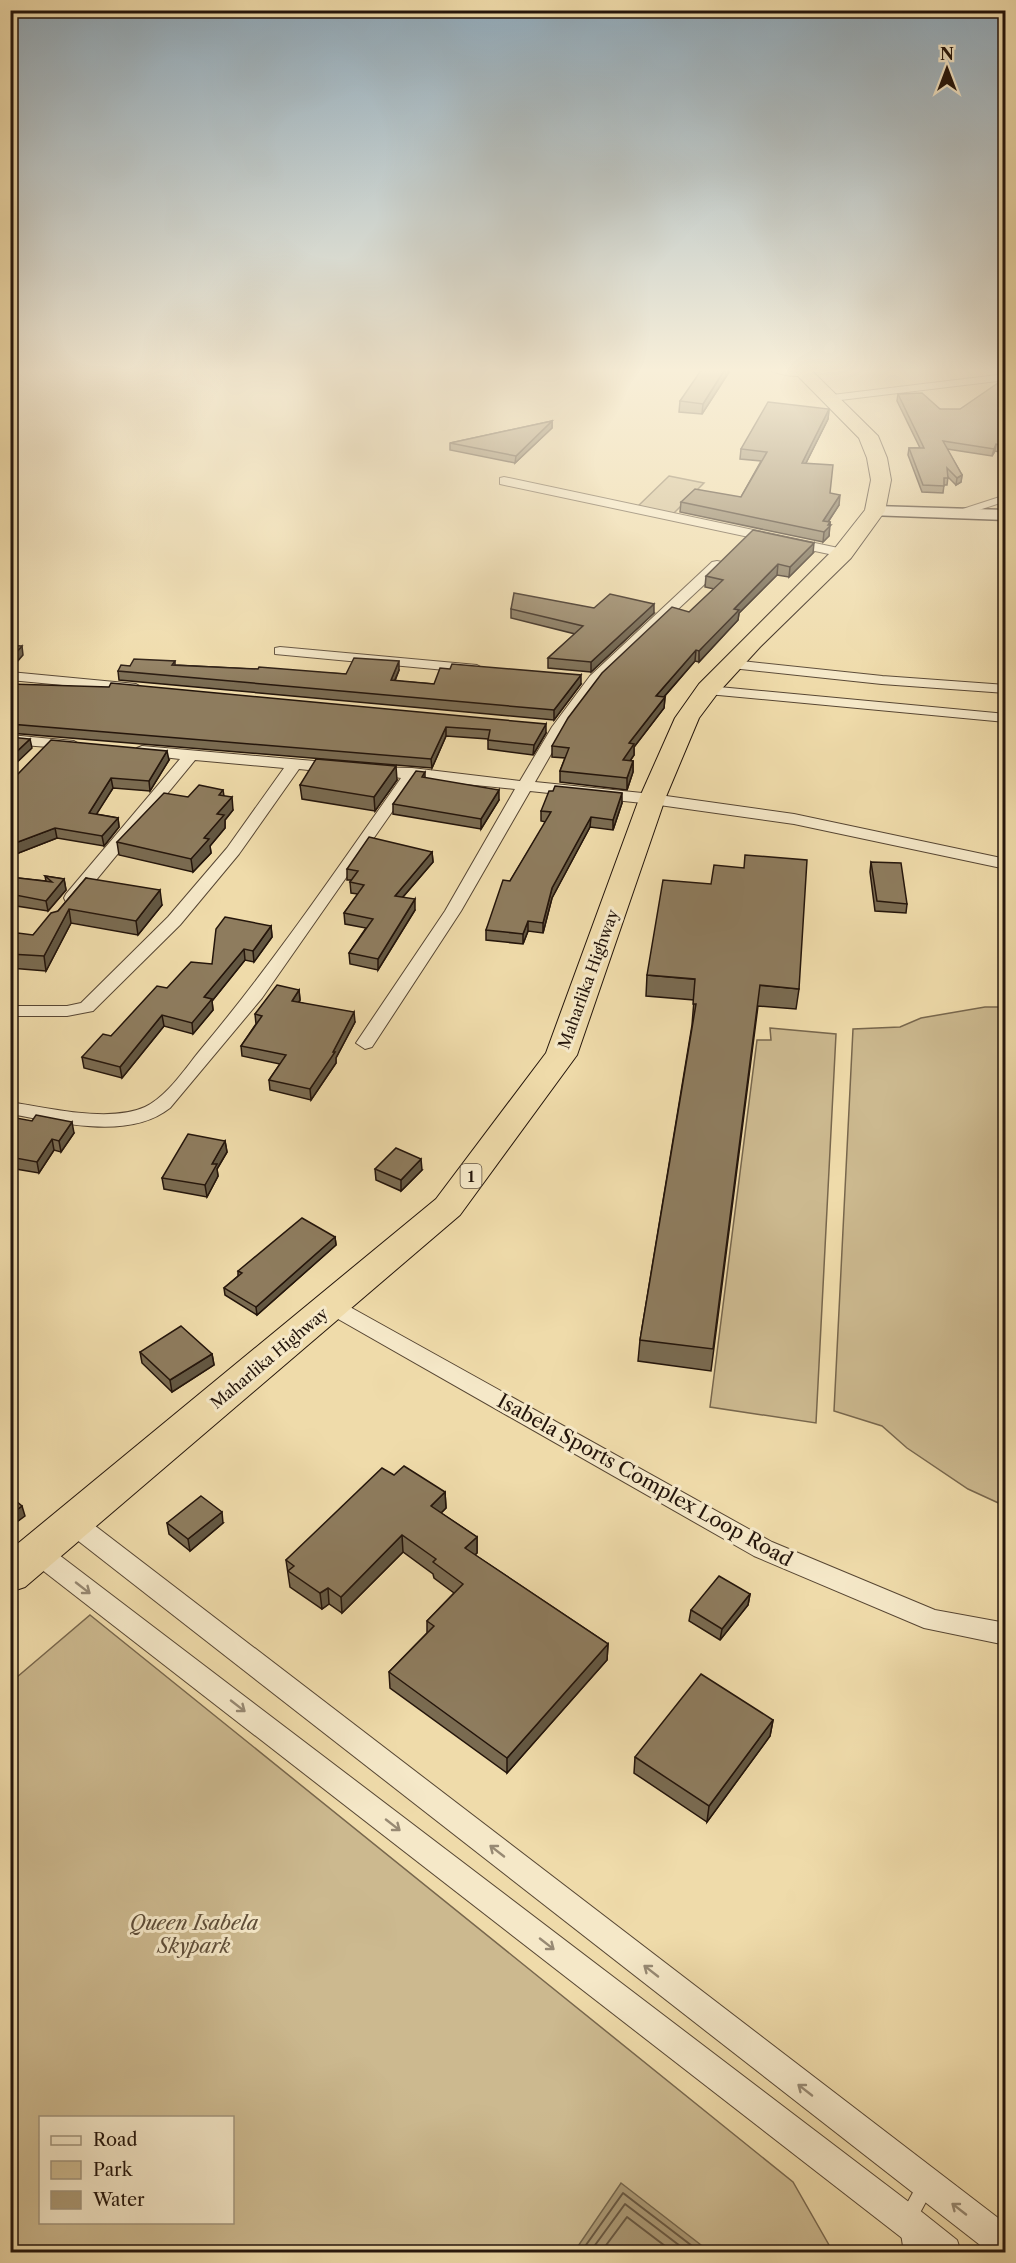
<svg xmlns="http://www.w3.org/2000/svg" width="1016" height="2263" font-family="'Libre Caslon Text',serif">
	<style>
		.green { fill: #ccb98f; stroke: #78674d; stroke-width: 1.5; fill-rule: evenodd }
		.water { fill: #aa9874; stroke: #74644a; stroke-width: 1.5 }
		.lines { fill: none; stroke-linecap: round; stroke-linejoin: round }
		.shore { stroke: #675640; stroke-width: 2 }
		.lane-far2-casing { stroke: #574633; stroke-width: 8 }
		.lane-far1-casing { stroke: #574633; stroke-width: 10 }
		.lane-casing { stroke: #574633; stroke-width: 18 }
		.street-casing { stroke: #574633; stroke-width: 2 }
		.secondary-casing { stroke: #24150b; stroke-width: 3 }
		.highway-casing { stroke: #24150b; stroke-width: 2 }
		.lane-far2 { stroke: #f5e8c8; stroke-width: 6 }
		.lane-far1 { stroke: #f5e8c8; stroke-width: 8 }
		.lane { stroke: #f5e8c8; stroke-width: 16 }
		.street { fill: #f5e8c8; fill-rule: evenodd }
		.secondary { fill: #f5e8c8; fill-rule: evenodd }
		.highway { fill: #efdbaa; fill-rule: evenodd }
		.wall { fill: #7a6b51; stroke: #24150b; stroke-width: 1.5 }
		.shaded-wall { fill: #635742; stroke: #24150b; stroke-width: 1.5 }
		.building { fill: #8e7c5e; stroke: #24150b; stroke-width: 1.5 }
		.oneway { stroke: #978973 }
		.labels { text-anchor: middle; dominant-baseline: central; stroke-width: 6; stroke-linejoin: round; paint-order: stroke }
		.shield { fill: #f5e8c8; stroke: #635444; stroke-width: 1.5 }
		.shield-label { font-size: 15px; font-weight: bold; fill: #24150b }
		.street-label { font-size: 16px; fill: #24150b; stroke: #f5e8c8 }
		.near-street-label { font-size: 20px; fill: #24150b; stroke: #f5e8c8 }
		.near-park-label { font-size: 20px; font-style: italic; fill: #5f4e39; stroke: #f5e8c8 }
	</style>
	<rect width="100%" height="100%" fill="#efdbaa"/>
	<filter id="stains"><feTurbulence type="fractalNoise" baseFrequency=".00333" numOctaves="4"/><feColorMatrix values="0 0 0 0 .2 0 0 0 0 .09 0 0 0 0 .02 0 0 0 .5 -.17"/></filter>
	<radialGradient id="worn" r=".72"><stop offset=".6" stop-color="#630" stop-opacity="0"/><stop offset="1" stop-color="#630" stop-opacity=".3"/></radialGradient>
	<g class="green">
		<polygon points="669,476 704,483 673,514 637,507"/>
		<polygon points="985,1007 1006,1007 1005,1506 968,1489 907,1448 882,1426 834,1411 853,1029 900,1027 921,1018"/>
		<polygon points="770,1028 836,1034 816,1423 710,1407 757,1040 771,1040"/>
		<path d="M90 1615 793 2182 833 2252H11L10 1683ZM40 2118H232V2222H40Z"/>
	</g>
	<polygon class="water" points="621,2183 710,2252 574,2252"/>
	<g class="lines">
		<g class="shore">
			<polyline points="581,2252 623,2193 700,2252"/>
			<polyline points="590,2252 625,2204 688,2252"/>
			<polyline points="601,2252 627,2217 673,2252"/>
		</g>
		<defs>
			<polyline id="lane-far2" points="957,514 1006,498"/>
			<g id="lane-far1">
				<polyline points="732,664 882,680 1006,689"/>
				<polyline points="708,690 1006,718"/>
			</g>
			<polyline id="lane" points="912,2252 907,2220 925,2187"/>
			<g id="street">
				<path d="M769 369H798L810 373C802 379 777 375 769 369Z"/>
				<polygon points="1006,374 1006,380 832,401 827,398 832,395"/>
				<polygon points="504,477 843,549 849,553 843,557 500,484 500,478"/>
				<path d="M717 561 722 562V568L600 682 566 728 535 782 652 794 794 814 1006 859V869L794 824 652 804 530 791 461 911 372 1047 365 1049 356 1043 445 911 515 789 415 779 262 998 170 1108C128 1141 59 1122 10 1114V1102C48 1108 110 1123 145 1107 168 1096 186 1067 202 1048 274 962 337 869 401 778L367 773 364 770 367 767 412 768 520 781 552 727 590 676 712 562Z"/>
				<polygon points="280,647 477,665 484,669 477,673 275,654 275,648"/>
				<polygon points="10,672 136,684 143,688 136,692 10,680"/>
				<polygon points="10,735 74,741 81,745 74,749 10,744"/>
				<polygon points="142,746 337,763 345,768 337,773 299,769 239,854 180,925 93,1011 67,1016 10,1016 10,1006 67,1006 81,1003 168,917 227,848 284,768 195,760 78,902 66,902 64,898 66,894 180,759 137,754 134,751 137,748"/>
				<polygon points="332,1297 772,1542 935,1610 1006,1623 1006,1645 924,1628 754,1556 324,1311 321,1305 324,1299"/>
				<polygon points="72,1512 81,1515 1006,2224 1006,2252 989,2252 63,1529 60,1522 63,1515"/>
				<polygon points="37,1542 46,1545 918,2209 957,2240 961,2252 920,2252 28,1559 25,1552 28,1545"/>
			</g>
			<polygon id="secondary" points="875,506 1006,510 1006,520 869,515 866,511"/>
			<polygon id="highway" points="791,369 810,369 878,436 887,458 891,480 885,511 851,558 760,647 717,694 699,718 665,799 577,1055 460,1215 25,1587 10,1592 10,1550 436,1199 546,1053 639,799 675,718 699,684 835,548 865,510 871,480 867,458 859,438"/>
		</defs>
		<use href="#lane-far2" class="lane-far2-casing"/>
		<use href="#lane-far1" class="lane-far1-casing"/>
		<use href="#lane" class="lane-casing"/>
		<use href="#street" class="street-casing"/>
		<use href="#secondary" class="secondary-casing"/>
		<use href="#highway" class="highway-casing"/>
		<use href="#lane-far2" class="lane-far2"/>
		<use href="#lane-far1" class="lane-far1"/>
		<use href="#lane" class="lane"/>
		<use href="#street" class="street"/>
		<use href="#secondary" class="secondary"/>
		<use href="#highway" class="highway"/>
	</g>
	<g class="wall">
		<polygon points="731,369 702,414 679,412 680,401"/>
		<polygon points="898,394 940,409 1005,442 999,452 995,451 992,456 947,449 962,475 961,482 956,485 948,477 947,485 944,485 943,493 922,492 908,455 909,448 920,448 897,401"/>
		<polygon points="829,409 828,419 806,463 839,505 828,522 830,522 829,536 823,542 680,512 681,502 741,497 761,461 740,459 741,449"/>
		<polygon points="552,421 552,428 515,463 450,450 450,443"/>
		<polygon points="813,553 789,577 777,575 739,613 738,620 699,662 695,661 664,697 665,697 664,708 634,747 634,755 630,761 633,761 633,772 627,790 560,782 560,771 565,758 552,757 552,746 714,589 705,587 706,576"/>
		<polygon points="594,608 654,613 591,672 548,668 548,658 575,634 511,618 511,609"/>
		<polygon points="175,661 175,665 346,674 399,670 395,681 434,684 581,684 554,720 119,680 118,671 130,666"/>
		<polygon points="10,684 546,733 533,755 488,749 488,739 446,736 432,768 10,733"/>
		<polygon points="169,760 150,791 113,788 96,814 118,818 119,827 104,846 57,838 11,856 10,778"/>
		<polygon points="425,772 425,778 499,800 481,829 393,814 393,804"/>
		<polygon points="397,780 375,811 302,799 300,785"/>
		<polygon points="223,790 224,796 233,810 225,820 225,828 210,846 211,853 193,872 119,855 117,842 188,797"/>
		<polygon points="622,803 613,830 590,827 552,898 543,933 528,931 523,944 486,940 486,930 510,881 546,822 541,821 541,811"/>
		<polygon points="432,852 433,862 403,897 415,910 378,970 350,964 349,953 366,928 345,924 344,913 358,894 351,893 350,882 351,880 347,880 347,869"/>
		<polygon points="871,862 907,904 906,913 875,911 870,872"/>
		<polygon points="45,876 64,879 66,890 48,911 10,905 10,877 46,881"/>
		<polygon points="86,878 162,905 138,935 71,923 46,971 10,968 10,946 33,935 58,911"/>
		<polygon points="271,926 272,937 254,962 245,960 212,1001 213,1010 193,1034 164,1026 122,1078 84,1068 82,1057 111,1036 167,988 212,964"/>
		<polygon points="647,975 799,989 796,1009 758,1006 711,1371 638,1361 640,1340 692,1025 694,1000 646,996"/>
		<polygon points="299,990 300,1000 299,1002 355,1022 336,1058 336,1063 311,1100 270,1090 269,1080 280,1064 242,1056 241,1046 256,1024 255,1014"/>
		<polygon points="10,1119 74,1133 61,1152 54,1150 39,1173 10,1168"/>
		<polygon points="225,1141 227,1152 217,1169 218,1176 207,1197 164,1189 162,1178"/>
		<polygon points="375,1169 422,1170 401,1191 376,1180"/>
		<polygon points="335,1237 336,1245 257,1315 225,1295 224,1288 238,1276 238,1271"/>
		<polygon points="140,1352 212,1354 214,1365 172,1392 142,1363"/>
		<polygon points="394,1475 445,1492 446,1508 441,1513 477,1537 477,1553 475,1555 608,1644 607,1660 507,1773 390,1688 389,1672 427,1633 427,1621 454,1593 434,1578 433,1574 403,1552 342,1613 329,1604 322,1609 290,1587 286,1560"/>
		<polygon points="167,1523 223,1523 190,1551 169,1534"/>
		<polygon points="750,1594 748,1605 720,1640 689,1621 691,1610"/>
		<polygon points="773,1720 770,1736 707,1822 634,1773 635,1757"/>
	</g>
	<g class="shaded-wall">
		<polygon points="725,369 731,369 702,414 703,404"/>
		<polygon points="829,409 828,419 801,473 802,463"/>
		<polygon points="552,421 552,428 515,463 516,456"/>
		<polygon points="1005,437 1005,442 999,452 1001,445"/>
		<polygon points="996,444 995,451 992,456 994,449"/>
		<polygon points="962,475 961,482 956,485 957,478"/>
		<polygon points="840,495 839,505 822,531 823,521"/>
		<polygon points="830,522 829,536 823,542 824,532"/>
		<polygon points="814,543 813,553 789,577 790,567"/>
		<polygon points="778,564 777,575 739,613 738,620 699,662 699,651 734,609"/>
		<polygon points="654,604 654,613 591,672 591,662"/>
		<polygon points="22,646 23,655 10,670 10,659"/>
		<polygon points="696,650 695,661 655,707 656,696"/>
		<polygon points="399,661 399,670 391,689 391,680"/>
		<polygon points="581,675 581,684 554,720 554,710"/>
		<polygon points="665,697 664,708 634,747 634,755 623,771 623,760 629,743"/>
		<polygon points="546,724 546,733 533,755 534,745"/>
		<polygon points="446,727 446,736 432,768 431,759"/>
		<polygon points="30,739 32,748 10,769 10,758"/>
		<polygon points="167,751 169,760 150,791 149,781"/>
		<polygon points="633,761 633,772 627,790 627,778"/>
		<polygon points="396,766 397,780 375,811 374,797"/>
		<polygon points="111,778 113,788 91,823 89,813"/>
		<polygon points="499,790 499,800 481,829 481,819"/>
		<polygon points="622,793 622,803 613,830 613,820"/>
		<polygon points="232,797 233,810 225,820 225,828 210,846 211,853 193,872 191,859 204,838 217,814"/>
		<polygon points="591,817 590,827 552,898 543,933 543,923 552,888"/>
		<polygon points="118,818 119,827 104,846 102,836"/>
		<polygon points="55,828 57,838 11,856 10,845"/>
		<polygon points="432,852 433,862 395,906 395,896"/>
		<polygon points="64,879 66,890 48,911 46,901"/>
		<polygon points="160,890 162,905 138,935 136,921"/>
		<polygon points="415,899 415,910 378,970 378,959"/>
		<polygon points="69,909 71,923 46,971 44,956"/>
		<polygon points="528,921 528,931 523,944 523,934"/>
		<polygon points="271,926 272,937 254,962 253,951"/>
		<polygon points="244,949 245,960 212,1001 213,1010 193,1034 192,1023 204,997"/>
		<polygon points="299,990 300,1000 293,1011 292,1001"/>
		<polygon points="354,1012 355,1022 336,1058 336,1063 311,1100 310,1089 333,1052"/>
		<polygon points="162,1015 164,1026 122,1078 120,1067"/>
		<polygon points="72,1122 74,1133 61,1152 59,1141"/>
		<polygon points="52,1139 54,1150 39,1173 37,1162"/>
		<polygon points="225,1141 227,1152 217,1169 218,1176 207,1197 205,1185 212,1164"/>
		<polygon points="421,1159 422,1170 401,1191 401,1180"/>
		<polygon points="335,1237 336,1245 257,1315 256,1307"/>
		<polygon points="212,1354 214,1365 172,1392 170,1380"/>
		<polygon points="445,1492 446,1508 432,1522 431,1506"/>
		<polygon points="22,1506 25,1516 10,1527 10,1515"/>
		<polygon points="222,1512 223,1523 190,1551 188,1539"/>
		<polygon points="402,1535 403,1552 342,1613 341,1597"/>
		<polygon points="477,1537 477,1553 465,1564 465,1548"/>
		<polygon points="328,1588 329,1604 322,1609 320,1593"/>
		<polygon points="750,1594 748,1605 720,1640 722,1629"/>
		<polygon points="608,1644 607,1660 507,1773 507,1758"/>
		<polygon points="773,1720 770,1736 707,1822 709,1806"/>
	</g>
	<g class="building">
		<polygon points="702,369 725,369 703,404 680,401"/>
		<polygon points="998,383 1005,384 1005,437 1001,445 996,444 994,449 943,441 962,475 957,478 947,468 948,478 944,478 944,486 923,485 909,448 924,448 898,394 922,393 940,409 960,409"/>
		<polygon points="768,402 829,409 802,463 833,465 830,493 840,495 823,521 830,522 828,525 831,525 824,532 681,502 695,489 741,497 767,452 741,449"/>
		<polygon points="552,421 516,456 450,443"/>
		<polygon points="753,530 814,543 790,567 778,564 734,609 739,610 699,651 696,650 656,696 665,697 629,743 634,744 623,760 633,761 627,778 560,771 569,748 552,746 568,718 602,673 672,607 689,612 723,580 706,576"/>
		<polygon points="514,593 594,608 610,594 654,604 591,662 548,658 583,626 511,609"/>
		<polygon points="10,645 22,646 10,659"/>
		<polygon points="354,658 399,661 391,680 434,684 440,668 450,669 452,664 581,675 554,710 118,671 121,665 130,666 134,659 175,661 172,665 258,669 259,667 346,674"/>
		<polygon points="111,683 546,724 534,745 488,740 490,730 446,727 431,759 10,724 10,684 109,687"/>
		<polygon points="10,737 30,739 10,758"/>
		<polygon points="51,740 167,751 149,781 111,778 89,813 118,818 102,836 55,828 10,845 10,778 15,777"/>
		<polygon points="316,759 396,766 374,797 300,785"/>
		<polygon points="416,771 425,772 422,777 499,790 481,819 393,804"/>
		<polygon points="199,785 223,790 219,795 232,797 217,814 224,815 204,838 209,839 191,859 117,842 164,793 188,797"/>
		<polygon points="555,786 622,793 613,820 591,817 552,888 543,923 528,921 523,934 486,930 503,880 510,881 551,812 541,811 549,791 553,791"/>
		<polygon points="369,837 432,852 395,896 415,899 378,959 349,953 373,919 344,913 364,885 350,882 358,871 347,869"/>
		<polygon points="745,855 807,860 799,989 760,985 713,1349 640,1340 696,1004 693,1004 695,979 647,975 663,880 711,884 714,865 744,868"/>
		<polygon points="871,862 901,863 907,904 877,901"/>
		<polygon points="45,876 64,879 46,901 10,894 10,877 52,882"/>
		<polygon points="86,878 160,890 136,921 69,909 44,956 10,954 10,946 18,933 33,935 51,913 58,911"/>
		<polygon points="225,917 271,926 253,951 244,949 204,997 212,999 192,1023 162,1015 120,1067 82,1057 103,1034 111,1036 157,986 167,988 191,962 212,964 216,929"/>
		<polygon points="277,985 299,990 292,1001 354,1012 333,1052 335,1052 310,1089 269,1080 286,1055 241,1046 262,1016 255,1014"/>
		<polygon points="36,1115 72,1122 59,1141 52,1139 37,1162 10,1157 10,1119 11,1117 32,1121"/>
		<polygon points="188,1134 225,1141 212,1164 217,1164 205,1185 162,1178"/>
		<polygon points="396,1148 421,1159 401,1180 375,1169"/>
		<polygon points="302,1218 335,1237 256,1307 224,1288 242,1273 238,1271"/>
		<polygon points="181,1326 212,1354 170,1380 140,1352"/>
		<polygon points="404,1466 445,1492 431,1506 477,1537 465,1548 608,1644 507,1758 389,1672 434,1626 427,1621 463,1584 433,1562 436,1559 402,1535 341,1597 328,1588 320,1593 288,1571 294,1566 286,1560 382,1468 394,1475"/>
		<polygon points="10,1496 22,1506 10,1515"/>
		<polygon points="201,1496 222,1512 188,1539 167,1523"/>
		<polygon points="719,1576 750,1594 722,1629 691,1610"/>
		<polygon points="701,1674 773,1720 709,1806 635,1757"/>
	</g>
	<defs><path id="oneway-shaft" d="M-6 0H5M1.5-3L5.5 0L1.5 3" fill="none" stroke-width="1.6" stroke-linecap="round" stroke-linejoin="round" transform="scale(1.5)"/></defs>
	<g class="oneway">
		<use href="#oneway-shaft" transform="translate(83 1588) rotate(38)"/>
		<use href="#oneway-shaft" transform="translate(238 1706) rotate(38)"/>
		<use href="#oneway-shaft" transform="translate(393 1825) rotate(38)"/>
		<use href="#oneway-shaft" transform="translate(497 1851) rotate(-142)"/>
		<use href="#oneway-shaft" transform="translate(547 1944) rotate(38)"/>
		<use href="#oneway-shaft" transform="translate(651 1971) rotate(-142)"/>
		<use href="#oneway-shaft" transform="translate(805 2090) rotate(-142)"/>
		<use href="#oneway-shaft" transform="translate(959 2209) rotate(-142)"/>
	</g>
	<linearGradient id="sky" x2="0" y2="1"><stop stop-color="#8fa9ba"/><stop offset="0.54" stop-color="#f8efd9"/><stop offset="1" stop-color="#f8efd9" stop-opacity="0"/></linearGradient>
	<rect width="1016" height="686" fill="url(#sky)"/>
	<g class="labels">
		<rect class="shield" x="460.5" y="1164" width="21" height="24" rx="4.5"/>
		<g class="shield-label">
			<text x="471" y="1176">1</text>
		</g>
		<g class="street-label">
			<text transform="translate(588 979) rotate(-70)">Maharlika Highway</text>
			<text transform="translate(269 1358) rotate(-40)">Maharlika Highway</text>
		</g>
		<g class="near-street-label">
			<text transform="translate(645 1480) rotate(29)">Isabela Sports Complex Loop Road</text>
		</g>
		<g class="near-park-label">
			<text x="194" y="1923">Queen Isabela<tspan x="194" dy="23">Skypark</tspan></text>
		</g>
	</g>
	<rect width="1016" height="2263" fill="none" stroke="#efdbaa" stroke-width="36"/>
	<rect x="12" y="12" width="992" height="2239" fill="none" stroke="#24150b" stroke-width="3"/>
	<rect x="18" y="18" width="980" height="2227" fill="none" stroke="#24150b" stroke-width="1.5"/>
	<rect x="39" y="2116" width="195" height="108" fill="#f5e8c8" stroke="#a1947c" stroke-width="1.5"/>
	<rect x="51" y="2136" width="30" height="9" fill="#f5e8c8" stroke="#a1947c" stroke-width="1.5"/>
	<text x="93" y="2146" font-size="18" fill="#24150b">Road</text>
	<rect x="51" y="2161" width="30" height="18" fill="#ccb98f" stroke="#a1947c" stroke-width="1.5"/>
	<text x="93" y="2176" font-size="18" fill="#24150b">Park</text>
	<rect x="51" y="2191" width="30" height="18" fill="#aa9874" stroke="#a1947c" stroke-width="1.5"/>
	<text x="93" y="2206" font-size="18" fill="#24150b">Water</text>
	<g transform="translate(947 69)" stroke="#f5e8c8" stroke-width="4.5" paint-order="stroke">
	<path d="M0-4.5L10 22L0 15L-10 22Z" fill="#24150b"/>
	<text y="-9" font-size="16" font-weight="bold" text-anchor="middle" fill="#24150b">N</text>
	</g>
	<rect width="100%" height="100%" filter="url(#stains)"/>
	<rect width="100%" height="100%" fill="url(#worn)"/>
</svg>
